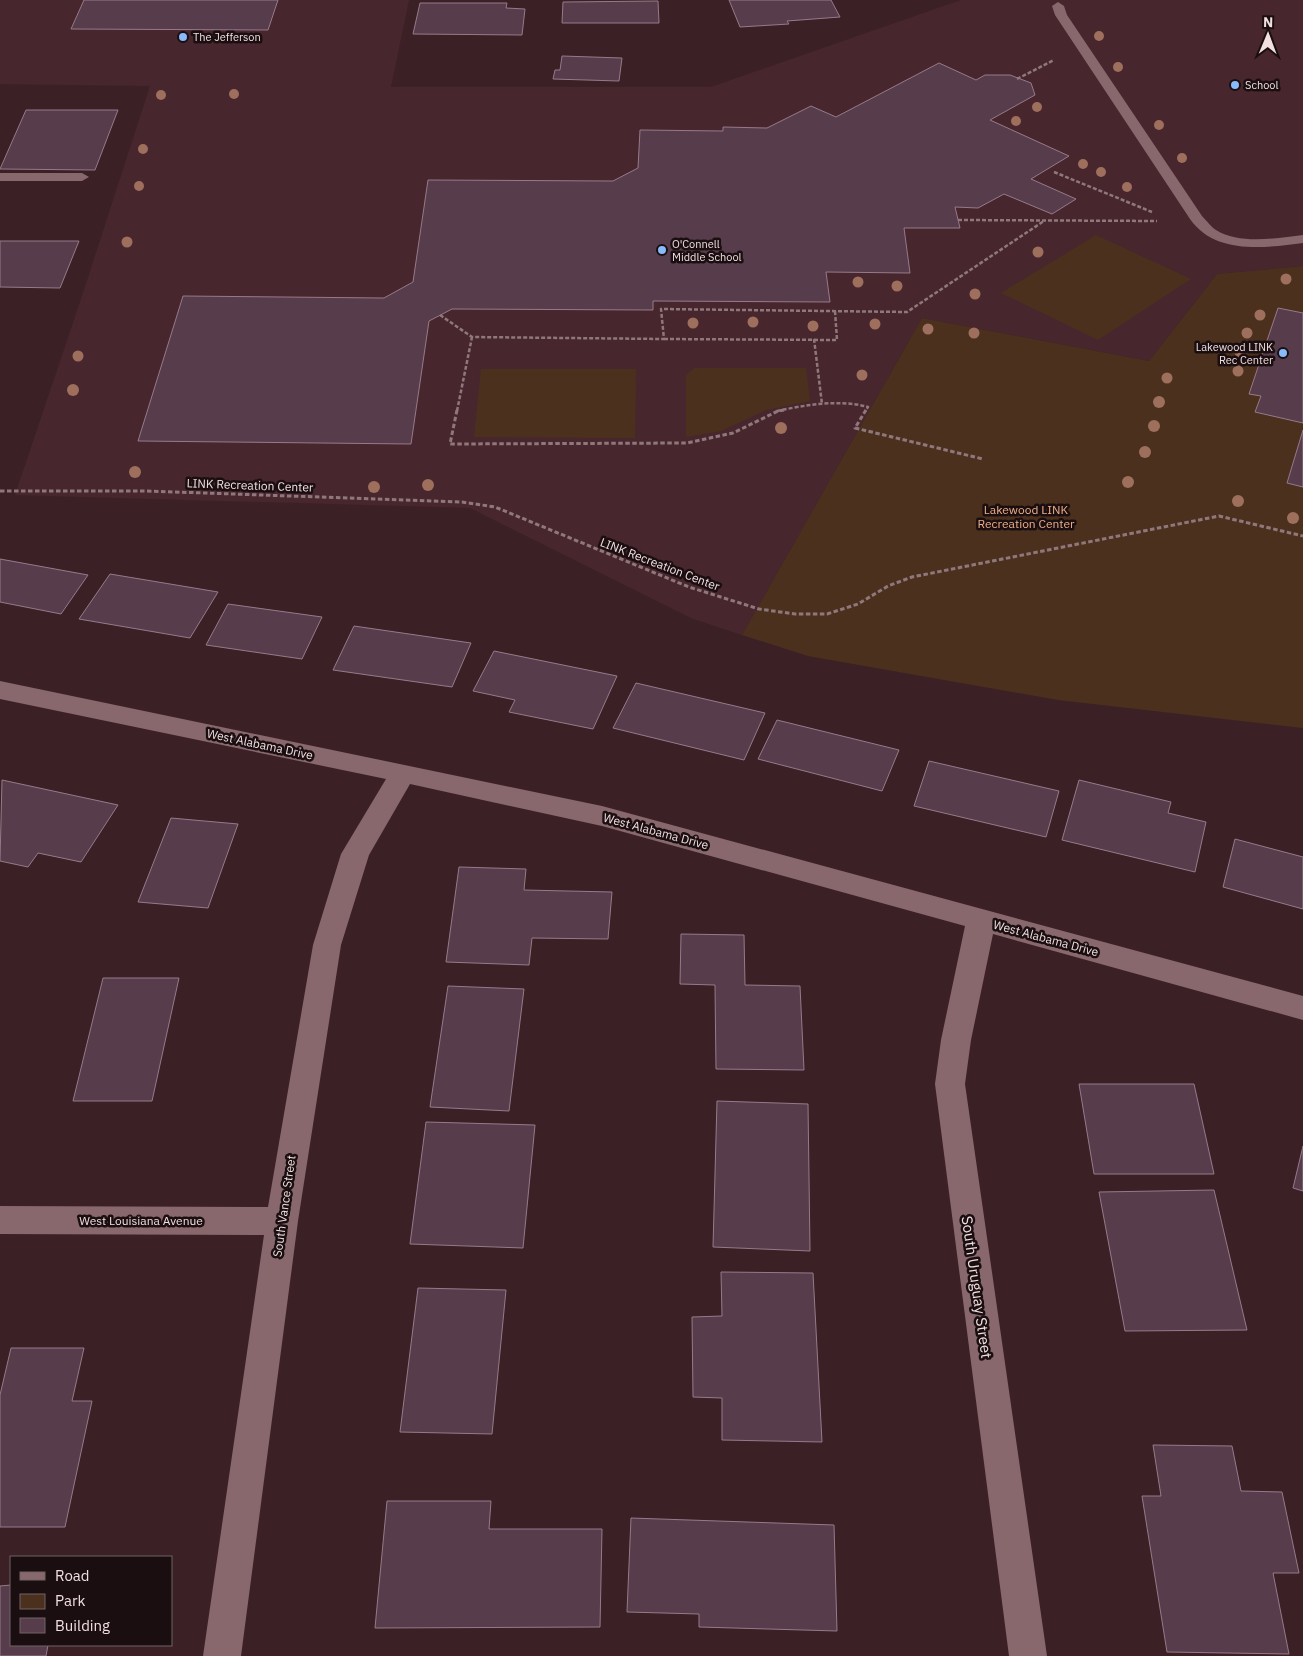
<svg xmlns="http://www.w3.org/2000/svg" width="1303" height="1656" font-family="'IBM Plex Sans',sans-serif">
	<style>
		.built { fill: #48262d }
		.green { fill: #4c301e }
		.building { fill: #573d4b; stroke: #977a89 }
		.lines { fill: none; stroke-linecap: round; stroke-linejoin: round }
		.path-far1 { stroke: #8f787c; stroke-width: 2.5; stroke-dasharray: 4 2; stroke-linecap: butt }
		.path { stroke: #8f787c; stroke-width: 3; stroke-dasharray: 4.5 2.5; stroke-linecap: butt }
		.service { fill: #88686d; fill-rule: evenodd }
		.minor { fill: #88686d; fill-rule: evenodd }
		.tree { fill: #9d6f5c }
		.poi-dot { fill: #87bbfb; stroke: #1a0e10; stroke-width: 2 }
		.labels { text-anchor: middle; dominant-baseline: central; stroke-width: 5; stroke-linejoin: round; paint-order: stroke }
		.far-poi-label { font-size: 11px; fill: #f1dfe1; stroke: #1a0e10; text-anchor: start }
		.street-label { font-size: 12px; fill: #f1dfe1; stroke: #1a0e10 }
		.park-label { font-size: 12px; fill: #edaf88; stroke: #1a0e10 }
		.near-street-label { font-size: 15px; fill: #f1dfe1; stroke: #1a0e10 }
	</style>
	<rect width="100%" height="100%" fill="#3b2126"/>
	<polygon class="built" points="0,0 409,0 391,87 711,87 961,0 1303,0 1303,266 1217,274 1149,361 922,318 742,635 691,618 470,508 15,495 83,293 150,86 0,84"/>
	<g class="green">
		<polygon points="1096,235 1191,279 1098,340 1001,293"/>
		<polygon points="1303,266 1303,728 1058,700 808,656 742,635 922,318 1149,361 1217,274"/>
		<polygon points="694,368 806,368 810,401 766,410 721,431 686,437 686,375"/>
		<polygon points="481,369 636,369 635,438 474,437"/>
	</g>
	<g class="building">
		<polygon points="84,0 278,0 268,30 71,29"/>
		<polygon points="729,0 831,0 840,17 787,21 789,24 740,27"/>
		<polygon points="658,1 659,23 562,23 563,2"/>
		<polygon points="420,3 507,3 506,8 525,9 522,35 413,34"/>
		<polygon points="562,56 622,58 619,81 553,79 555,70 560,70"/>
		<polygon points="939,63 976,80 985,75 1010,75 1031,83 1035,95 990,120 1069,156 1031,179 1076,199 1052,214 1004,194 978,208 955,207 960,228 904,228 910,273 826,272 830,302 653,301 653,310 452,309 429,321 411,444 138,441 183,296 384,298 413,282 428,180 613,181 638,168 640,130 723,131 723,127 767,128 811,106 836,117"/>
		<polygon points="26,110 118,110 95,170 0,169"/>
		<polygon points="0,241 79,241 60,288 0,287"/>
		<polygon points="1278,308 1303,313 1303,423 1255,412 1261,396 1249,394"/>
		<polygon points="1303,430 1303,487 1287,483"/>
		<polygon points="0,559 88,575 61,614 0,602"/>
		<polygon points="110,574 218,592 190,638 79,619"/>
		<polygon points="228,604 322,617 302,659 206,645"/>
		<polygon points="354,626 471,643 452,687 333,670"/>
		<polygon points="494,651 617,676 593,729 509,712 515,700 473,691"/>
		<polygon points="636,683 765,713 744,760 613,728"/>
		<polygon points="777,720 899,750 882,791 758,759"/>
		<polygon points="929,761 1059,791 1046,837 914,806"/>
		<polygon points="2,780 118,805 81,862 38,853 28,867 0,861"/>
		<polygon points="1079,780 1171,802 1168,813 1206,822 1195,872 1062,840"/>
		<polygon points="171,818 238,824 208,908 138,902"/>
		<polygon points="1235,839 1303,857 1303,909 1223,887"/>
		<polygon points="459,867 526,869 524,890 612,892 608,939 532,938 529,965 446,962"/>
		<polygon points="681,934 744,935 745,985 800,986 804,1070 716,1069 715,985 680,984"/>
		<polygon points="103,978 179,978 152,1101 73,1101"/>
		<polygon points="448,986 524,989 509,1111 430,1107"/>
		<polygon points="1079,1084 1194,1084 1214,1174 1094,1174"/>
		<polygon points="717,1101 808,1104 810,1251 713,1247"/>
		<polygon points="426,1122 535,1125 523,1248 410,1244"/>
		<polygon points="1303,1146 1303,1191 1293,1188"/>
		<polygon points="1214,1190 1247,1330 1125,1331 1099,1192"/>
		<polygon points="721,1272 813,1273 822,1442 722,1440 722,1398 693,1397 692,1317 722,1316"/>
		<polygon points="418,1288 506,1290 492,1434 400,1432"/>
		<polygon points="11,1348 84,1348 72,1401 92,1401 65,1527 0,1527 0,1395"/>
		<polygon points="1153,1445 1232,1446 1241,1491 1282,1492 1299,1573 1273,1573 1289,1654 1167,1652 1142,1496 1161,1496"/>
		<polygon points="387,1501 491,1501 489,1529 602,1529 600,1627 375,1628"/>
		<polygon points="631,1518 834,1525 837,1631 699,1627 699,1614 627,1612"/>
		<polygon points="11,1585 11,1645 48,1645 46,1656 0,1656 0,1586"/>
	</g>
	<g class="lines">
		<g class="path-far1">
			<polyline points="1017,79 1054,60"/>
			<polyline points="1054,172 1152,212"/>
			<polyline points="958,220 1157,221"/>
			<polyline points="440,315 472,337 664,339 661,309 907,312 1044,221"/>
			<polyline points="664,339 837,340 835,311"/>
			<polyline points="814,339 822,404"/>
			<polyline points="457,411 472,337"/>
			<path d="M777 411C805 405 840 399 868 407L865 411"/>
		</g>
		<g class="path">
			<polyline points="457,410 450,444 687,443 733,433 778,411 784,410"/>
			<polyline points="866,410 855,428 983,459"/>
			<polyline points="0,491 147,491 462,502 495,507 689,587 759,609 795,614 827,614 858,604 888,586 912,577 1219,516 1303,536"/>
		</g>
		<g class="service">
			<path d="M1058 2 1064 6 1067 15 1202 216C1207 221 1211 227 1216 230 1240 245 1277 238 1303 235V243C1265 248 1215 255 1190 219L1055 15 1052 6Z"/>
			<polygon points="0,173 82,173 89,177 82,181 0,181"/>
		</g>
		<polygon class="minor" points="0,681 602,806 1303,996 1303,1020 993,934 971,1040 965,1084 1047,1656 1009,1656 935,1084 941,1040 965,926 602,826 410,784 369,855 341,945 298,1221 241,1656 203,1656 264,1235 0,1234 0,1206 268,1207 313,945 341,854 386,779 0,699"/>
	</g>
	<g class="tree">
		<circle cx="1099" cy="36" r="5"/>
		<circle cx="1118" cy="67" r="5"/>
		<circle cx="234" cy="94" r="5"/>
		<circle cx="161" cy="95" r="5"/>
		<circle cx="1037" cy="107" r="5"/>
		<circle cx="1016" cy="121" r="5"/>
		<circle cx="1159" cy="125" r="5"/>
		<circle cx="143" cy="149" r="5"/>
		<circle cx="1182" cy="158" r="5"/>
		<circle cx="1083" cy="164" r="5"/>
		<circle cx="1101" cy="172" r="5"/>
		<circle cx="139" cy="186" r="5"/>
		<circle cx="1127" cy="187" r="5"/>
		<circle cx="127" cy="242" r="5.5"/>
		<circle cx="1038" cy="252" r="5.5"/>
		<circle cx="1286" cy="279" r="5.5"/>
		<circle cx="858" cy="282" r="5.5"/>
		<circle cx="897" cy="286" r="5.5"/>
		<circle cx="975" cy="294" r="5.5"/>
		<circle cx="1260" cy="315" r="5.5"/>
		<circle cx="753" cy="322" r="5.5"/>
		<circle cx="693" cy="323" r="5.5"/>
		<circle cx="875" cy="324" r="5.5"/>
		<circle cx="813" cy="326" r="5.5"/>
		<circle cx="928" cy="329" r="5.5"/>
		<circle cx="974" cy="333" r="5.5"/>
		<circle cx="1247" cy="333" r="5.5"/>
		<circle cx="1240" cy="352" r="5.5"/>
		<circle cx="78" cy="356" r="5.5"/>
		<circle cx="1238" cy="371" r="5.5"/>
		<circle cx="862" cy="375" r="5.5"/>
		<circle cx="1167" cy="378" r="5.5"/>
		<circle cx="73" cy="390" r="6"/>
		<circle cx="1159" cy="402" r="6"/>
		<circle cx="1154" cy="426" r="6"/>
		<circle cx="781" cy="428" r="6"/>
		<circle cx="1145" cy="452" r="6"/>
		<circle cx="135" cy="472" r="6"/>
		<circle cx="1128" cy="482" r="6"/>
		<circle cx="428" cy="485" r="6"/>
		<circle cx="374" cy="487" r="6"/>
		<circle cx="1238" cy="501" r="6"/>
		<circle cx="1293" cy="518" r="6"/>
	</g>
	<g class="poi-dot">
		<circle cx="183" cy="37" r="5"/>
		<circle cx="1235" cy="85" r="5"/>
		<circle cx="662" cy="250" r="5"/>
		<circle cx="1283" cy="353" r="5"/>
	</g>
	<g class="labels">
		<g class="far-poi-label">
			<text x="193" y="37">The Jefferson</text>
			<text x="1245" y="85">School</text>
			<text x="672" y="244">O'Connell<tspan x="672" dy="13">Middle School</tspan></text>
			<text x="1273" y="347" text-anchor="end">Lakewood LINK<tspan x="1273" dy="13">Rec Center</tspan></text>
		</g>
		<g class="street-label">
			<text transform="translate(250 485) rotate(2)">LINK Recreation Center</text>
			<text transform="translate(660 564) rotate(21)">LINK Recreation Center</text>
			<text transform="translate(260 744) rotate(12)">West Alabama Drive</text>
			<text transform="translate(656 831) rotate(15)">West Alabama Drive</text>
			<text transform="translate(1046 938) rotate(15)">West Alabama Drive</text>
			<text transform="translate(284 1206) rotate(-82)">South Vance Street</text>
			<text x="141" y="1220">West Louisiana Avenue</text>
		</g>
		<g class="park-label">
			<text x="1026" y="509">Lakewood LINK<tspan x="1026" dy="14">Recreation Center</tspan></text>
		</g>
		<g class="near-street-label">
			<text transform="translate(977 1287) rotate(82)">South Uruguay Street</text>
		</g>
	</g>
	<rect x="10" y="1556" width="162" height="90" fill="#1a0e10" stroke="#706264"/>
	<rect x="20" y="1572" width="25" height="8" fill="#88686d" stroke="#706264"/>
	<text x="55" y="1581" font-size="15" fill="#f1dfe1">Road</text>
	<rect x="20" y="1594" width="25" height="15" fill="#4c301e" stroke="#706264"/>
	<text x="55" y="1606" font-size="15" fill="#f1dfe1">Park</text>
	<rect x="20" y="1618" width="25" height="15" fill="#573d4b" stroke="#706264"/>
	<text x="55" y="1631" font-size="15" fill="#f1dfe1">Building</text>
	<g transform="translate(1268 35) rotate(1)" stroke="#1a0e10" stroke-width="4" paint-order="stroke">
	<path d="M0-4L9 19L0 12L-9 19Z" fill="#f1dfe1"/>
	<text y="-8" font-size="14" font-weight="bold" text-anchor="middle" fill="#f1dfe1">N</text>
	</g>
</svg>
